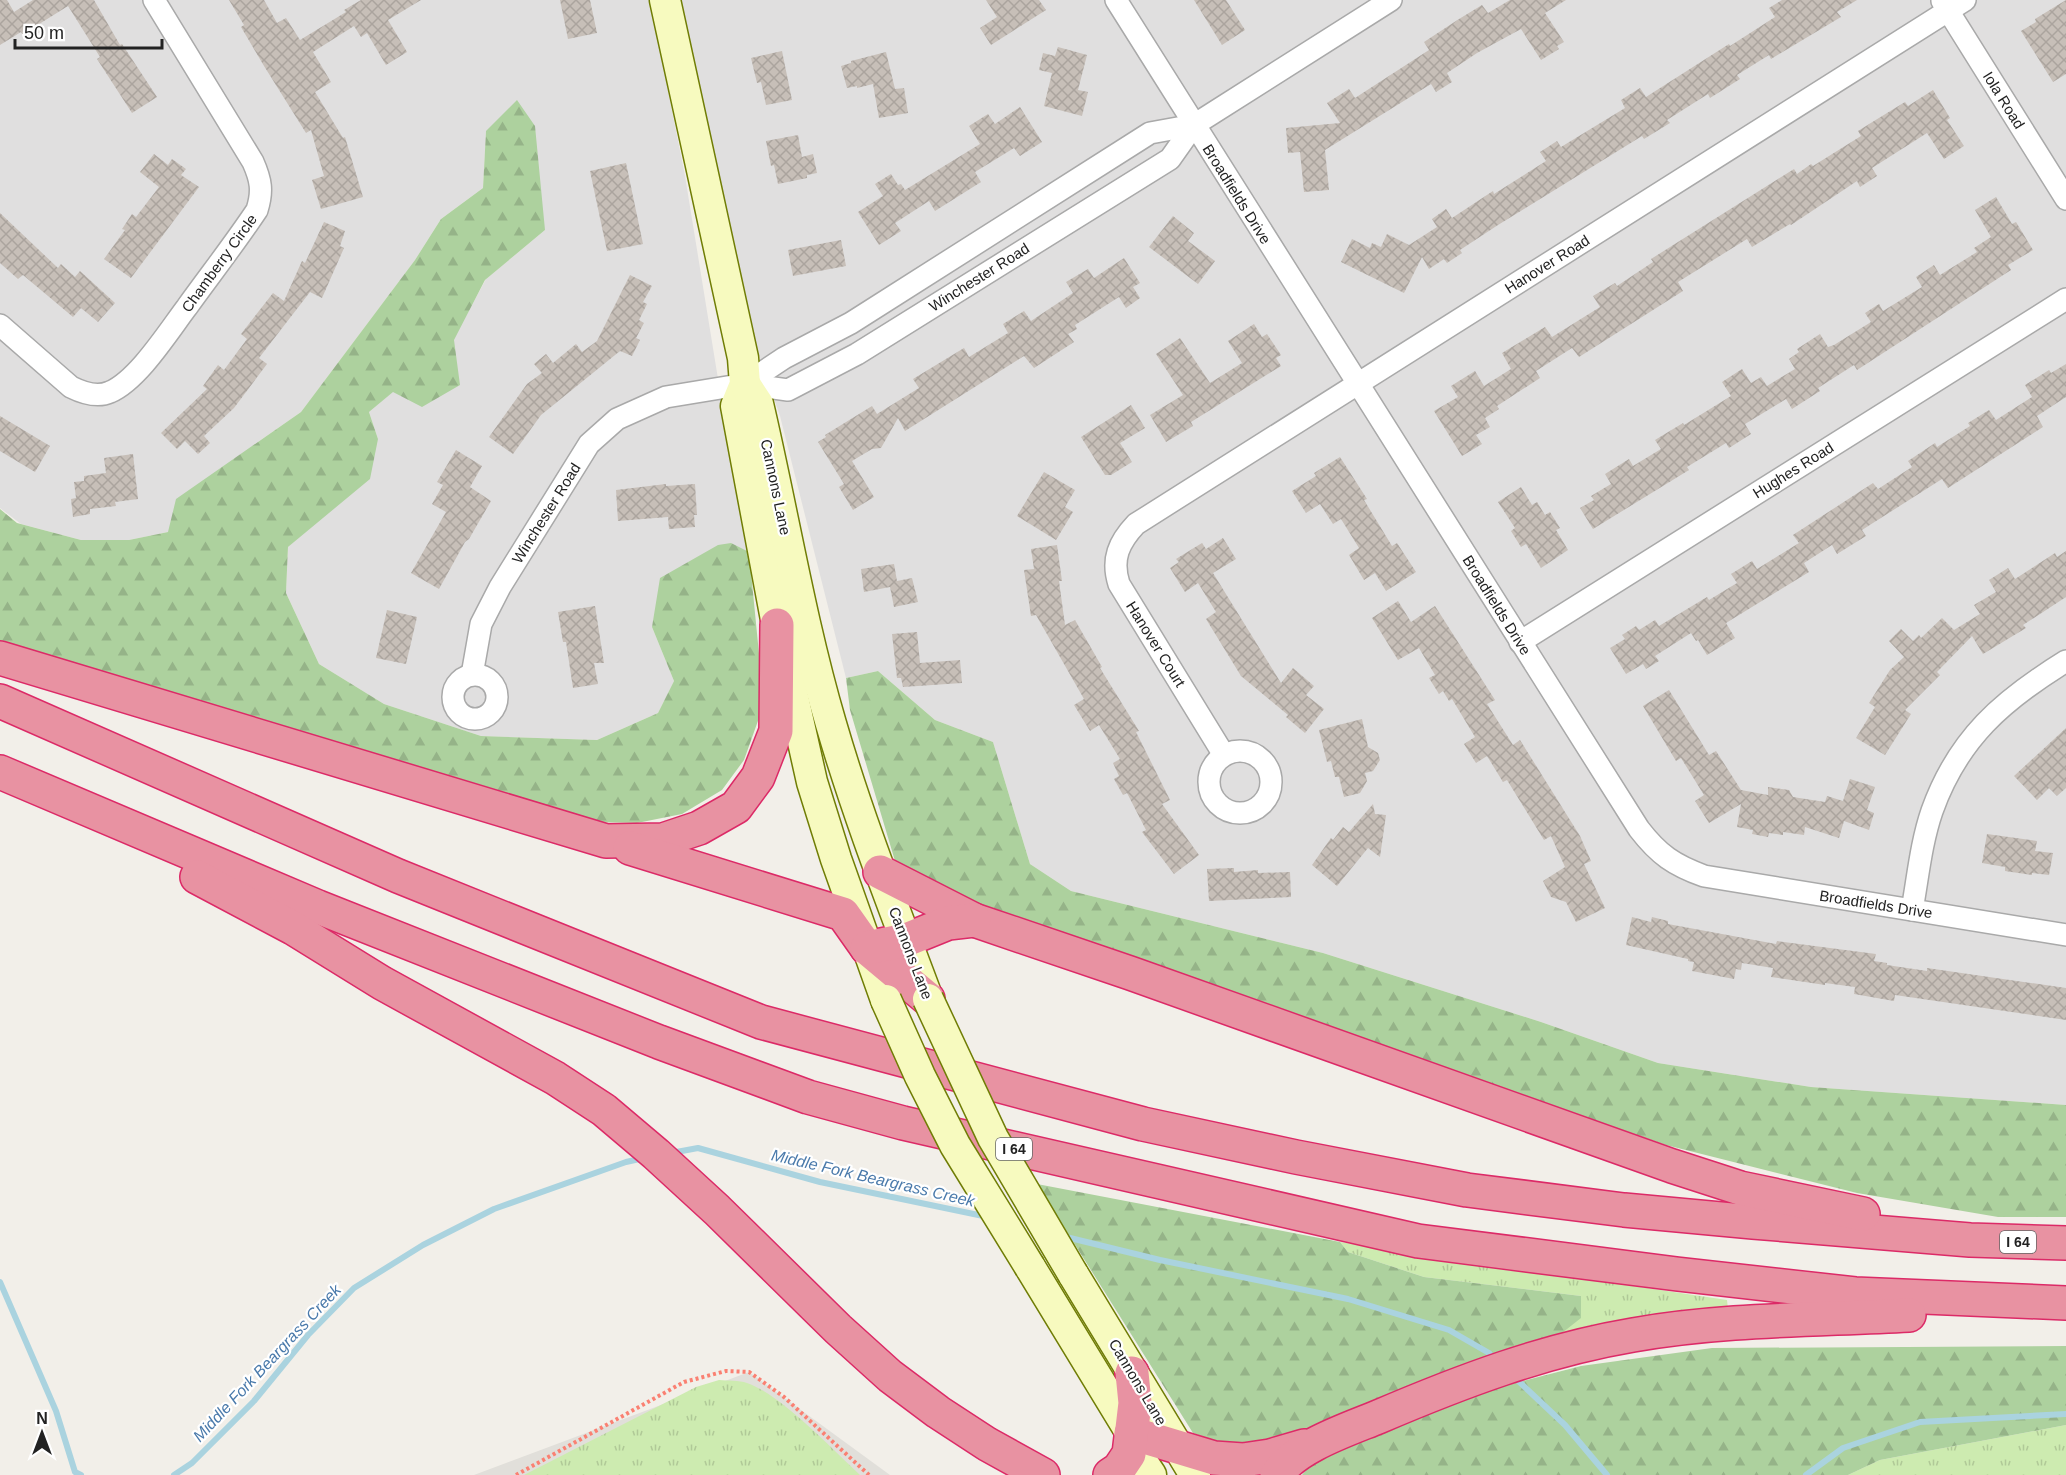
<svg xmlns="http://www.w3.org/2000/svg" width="2066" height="1475" font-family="Helvetica,sans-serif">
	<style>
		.residential { fill: #e0dfdf }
		.airport { fill: #e1dfda }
		.grass { fill: url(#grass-tufts) }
		.forest { fill: url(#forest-firs) }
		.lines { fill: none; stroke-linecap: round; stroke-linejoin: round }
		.stream { stroke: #aad3df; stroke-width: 6 }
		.building { fill: url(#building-cross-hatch) }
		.street-casing { stroke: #a9a9a9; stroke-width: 24 }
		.secondary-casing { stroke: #707d05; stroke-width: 33 }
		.highway-casing { stroke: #dc2a67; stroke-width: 36 }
		.path { stroke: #fa8072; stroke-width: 4; stroke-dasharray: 3 3; stroke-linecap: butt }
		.street { stroke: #fff; stroke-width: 21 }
		.secondary { stroke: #f7fabf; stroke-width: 30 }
		.highway { stroke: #e892a2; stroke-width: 33 }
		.secondary-bridge-casing { stroke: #707d05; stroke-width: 33; stroke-linecap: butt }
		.secondary-bridge { stroke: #f7fabf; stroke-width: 30 }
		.labels { text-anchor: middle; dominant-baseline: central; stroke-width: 4.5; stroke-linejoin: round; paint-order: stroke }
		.shield { fill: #fff; stroke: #646464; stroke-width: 1.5 }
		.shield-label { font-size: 14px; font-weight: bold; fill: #222 }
		.street-label { font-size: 15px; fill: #222; stroke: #fff }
		.water-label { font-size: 16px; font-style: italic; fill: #4a7aab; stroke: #fff }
	</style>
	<defs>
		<pattern id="grass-tufts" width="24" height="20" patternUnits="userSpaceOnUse" patternTransform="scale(1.5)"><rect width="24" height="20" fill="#cdebb0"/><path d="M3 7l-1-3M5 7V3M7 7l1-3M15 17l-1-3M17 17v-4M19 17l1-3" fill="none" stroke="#b0c997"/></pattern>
		<pattern id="forest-firs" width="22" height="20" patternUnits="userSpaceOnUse" patternTransform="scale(1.5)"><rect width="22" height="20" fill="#add19e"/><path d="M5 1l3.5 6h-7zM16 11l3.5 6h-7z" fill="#95b388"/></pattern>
		<pattern id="building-cross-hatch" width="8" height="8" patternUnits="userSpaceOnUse" patternTransform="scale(1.5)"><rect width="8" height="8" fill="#c7bfb8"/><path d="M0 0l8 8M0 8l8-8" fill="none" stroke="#aba49e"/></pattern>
	</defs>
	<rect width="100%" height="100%" fill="#f2efe9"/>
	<g class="residential">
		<polygon points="0,0 650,0 685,176 726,428 749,552 652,627 674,681 658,713 597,740 481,736 384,704 319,664 286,593 288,547 330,510 378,439 369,412 453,340 486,279 545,230 486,131 483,188 441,219 415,260 301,412 255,444 168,532 129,540 81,540 21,524 0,508"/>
		<polygon points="681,0 2066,0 2066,1105 1811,1087 1658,1063 1541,1022 1323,953 1071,891 1030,864 993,742 935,720 878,671 846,678 780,416 743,309"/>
	</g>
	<polygon class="airport" points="749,1372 890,1475 474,1475"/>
	<g class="grass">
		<polygon points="1340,1242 1727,1300 1728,1309 1554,1340 1581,1296 1424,1277 1348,1252"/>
		<path d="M719 1380C728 1381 739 1380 747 1383 780 1394 833 1450 860 1475H524L696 1387Z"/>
		<polygon points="2066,1425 2066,1475 1848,1475 1880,1460"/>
	</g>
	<g class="forest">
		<polygon points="517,100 535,126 545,230 485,280 454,340 460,385 422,407 393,392 369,412 378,439 370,479 288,547 286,593 319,664 384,704 481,736 597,740 658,713 674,681 652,627 660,578 718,545 731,543 749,552 761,674 759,718 744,760 722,790 682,814 637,823 596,822 0,645 0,509 17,523 81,540 129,540 168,532 176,499 301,412 415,260 441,219 483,188 486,131"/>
		<polygon points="878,671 935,720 993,742 1030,864 1071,891 1323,953 1541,1022 1658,1063 1811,1087 2066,1105 2066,1217 1998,1217 1857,1193 1666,1145 1112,954 938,889 895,861 850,710 846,678"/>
		<polygon points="1037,1184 1340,1242 1348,1252 1424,1277 1581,1296 1581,1318 1553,1340 1267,1445 1227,1445 1193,1433"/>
		<polygon points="2066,1346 2066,1425 1880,1460 1848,1475 1302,1475 1315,1459 1480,1392 1581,1366 1712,1348"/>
	</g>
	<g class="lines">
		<g class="stream">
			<polyline points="671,1153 698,1148 820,1182 988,1217"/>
			<polyline points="1062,1236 1160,1260 1348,1299 1449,1330 1489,1353 1496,1360"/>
			<polyline points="0,1282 56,1411 75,1472 81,1475"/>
			<polyline points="1512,1375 1565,1425 1607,1475"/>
			<polyline points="174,1475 192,1463 254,1401 308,1335 354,1288 423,1245 494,1209 626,1162 644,1158"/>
			<polyline points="1806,1475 1843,1448 1920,1422 2066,1414"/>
		</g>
	</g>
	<g class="building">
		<polygon points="0,0 7,0 14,12 33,0 94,0 120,45 122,44 157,97 132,113 97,59 100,57 68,6 36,26 40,32 26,40 21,32 0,45"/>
		<polygon points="229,0 264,0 277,23 286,18 300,40 346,12 344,10 361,0 421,0 388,20 407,52 386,65 367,33 361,37 354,26 313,52 331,82 315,92 343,138 345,137 363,197 321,209 312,180 324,176 311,130 306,133 264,66 241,27 244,25"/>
		<polygon points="560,0 590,0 597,33 568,39"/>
		<polygon points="986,0 1039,0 1046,10 991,45 980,28 997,17"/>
		<polygon points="1194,0 1226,0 1245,30 1222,45"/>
		<polygon points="1510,0 1566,0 1545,13 1564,42 1557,46 1559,49 1541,60 1521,29 1477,53 1447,73 1452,82 1436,92 1431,84 1325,150 1329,190 1304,192 1300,152 1288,153 1286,128 1340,123 1327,103 1349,89 1355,98 1429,50 1424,42 1459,19 1482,5 1488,13"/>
		<polygon points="1782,0 1857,0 1837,12 1841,17 1771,59 1769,55 1737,75 1740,79 1710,98 1708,94 1667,120 1670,123 1644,139 1642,136 1498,225 1460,250 1462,253 1447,263 1444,259 1429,269 1422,257 1404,293 1341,262 1352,239 1370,248 1372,243 1381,247 1387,234 1409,245 1437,227 1432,219 1446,209 1452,218 1493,191 1494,194 1546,161 1540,152 1557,141 1561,147 1625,108 1621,100 1640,88 1646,97 1729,44 1730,46 1775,17 1769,8"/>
		<polygon points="2066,0 2066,74 2053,82 2021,31 2036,22 2035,19"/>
		<polygon points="1058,47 1087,55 1078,90 1088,92 1082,116 1044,106 1052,73 1039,70 1043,53 1055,56"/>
		<polygon points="782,51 792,100 766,105 761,82 757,83 751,58"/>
		<polygon points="886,52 895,89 904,88 908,113 879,118 873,84 857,88 857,86 847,88 841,66 851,63 851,61"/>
		<polygon points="1933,90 1950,118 1947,120 1964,146 1944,159 1927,133 1872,168 1877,176 1860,187 1857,181 1791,225 1790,224 1752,247 1747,239 1678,282 1683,291 1579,357 1572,348 1536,371 1540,378 1497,406 1499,409 1485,418 1490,427 1476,435 1482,444 1462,456 1434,411 1458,397 1451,386 1475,371 1484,386 1511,369 1502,353 1545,327 1552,337 1600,307 1593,296 1615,283 1617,286 1653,262 1651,259 1794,169 1797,174 1811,164 1813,166 1861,136 1858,131 1874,121 1905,102 1908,106"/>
		<polygon points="1020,107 1042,142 1020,156 1014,148 975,172 981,182 935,211 929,201 895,223 901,231 879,245 858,212 883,196 875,184 891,174 898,185 901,184 905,190 980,144 969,126 988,114 995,124"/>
		<polygon points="798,135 802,157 813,154 817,173 807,175 807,178 778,184 774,165 771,166 766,141"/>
		<polygon points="154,154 168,165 172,159 186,169 181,175 199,187 131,278 104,259 125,230 122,229 132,214 136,217 159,187 140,172"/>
		<polygon points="626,163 643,244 607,251 590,171"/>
		<polygon points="1996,197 2012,224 2016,222 2033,250 2008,265 2011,270 1857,370 1854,365 1818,388 1820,391 1792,409 1786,399 1745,424 1751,434 1729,448 1726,443 1687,467 1689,470 1593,529 1580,508 1594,500 1591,496 1611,484 1605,474 1629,459 1633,466 1661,449 1655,440 1683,423 1684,425 1731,396 1722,382 1742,369 1751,383 1761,377 1767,386 1795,369 1789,359 1799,352 1797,349 1820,334 1828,347 1834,345 1871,322 1865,313 1879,304 1883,311 1922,287 1916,277 1934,265 1940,275 1977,252 1974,248 1991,237 1975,210"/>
		<polygon points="0,213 58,268 61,264 75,277 80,271 115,303 98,322 81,308 73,317 23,275 18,279 0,263"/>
		<polygon points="1173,216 1194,233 1188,241 1215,261 1198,284 1149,247"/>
		<polygon points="324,222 345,231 340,246 344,248 322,298 310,292 259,358 267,364 234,408 204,436 210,443 198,454 185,441 177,449 161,433 207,389 203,386 218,365 224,370 247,339 241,334 273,293 284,301 302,261 305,263"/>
		<polygon points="841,240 846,266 793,276 788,250"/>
		<polygon points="1124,258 1140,283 1133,287 1140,298 1126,308 1119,297 1075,325 1077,329 1068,334 1074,342 1034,368 1024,356 905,431 898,418 881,448 872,449 852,461 874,497 853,510 839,487 844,484 818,442 826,437 825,435 872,406 877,414 919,388 913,379 964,348 969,357 1008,333 1003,324 1024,311 1031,321 1073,293 1066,282 1088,269 1094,278"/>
		<polygon points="630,275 652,286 643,302 647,304 639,320 644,323 636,338 640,340 632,356 620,351 541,415 513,454 489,437 527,384 542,373 534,364 546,354 553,363 576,344 582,352 597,341"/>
		<polygon points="1254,324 1262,337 1267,334 1281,355 1276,358 1281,366 1191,422 1193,426 1166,442 1150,415 1183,395 1156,354 1180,338 1210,383 1242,363 1228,341"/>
		<polygon points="2066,364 2066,397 2037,416 2043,427 1948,488 1942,479 1862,530 1866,536 1837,554 1832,545 1804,563 1809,572 1726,623 1735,638 1707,655 1698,640 1696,641 1691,633 1655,656 1659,661 1646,669 1643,664 1626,674 1610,648 1625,639 1622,635 1636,626 1639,630 1655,620 1659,626 1707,597 1709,600 1737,583 1731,574 1752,561 1757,569 1799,543 1793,535 1873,483 1878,489 1912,467 1908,461 1935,443 1937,447 1970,426 1968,423 1989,410 1996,420 2032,397 2025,385 2049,370 2051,373"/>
		<polygon points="1131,405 1145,428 1120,443 1132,462 1111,475 1105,475 1081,437"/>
		<polygon points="0,416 50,446 35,472 0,451"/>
		<polygon points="456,450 482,466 470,487 491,501 469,539 465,542 439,589 411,573 446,512 432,504 443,485 437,482"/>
		<polygon points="133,454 138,499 115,502 116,506 90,509 90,514 73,517 71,499 76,498 74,482 84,481 84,476 106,473 104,458"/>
		<polygon points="1340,457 1367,499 1364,500 1392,546 1397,543 1416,572 1386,591 1375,573 1364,580 1349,555 1359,548 1341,519 1333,524 1320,504 1306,513 1292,491 1316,476 1314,473"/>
		<polygon points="1044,472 1075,490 1065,507 1073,512 1056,540 1017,516"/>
		<polygon points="666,484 666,486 695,484 697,515 694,515 695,527 669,529 668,517 618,521 616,490"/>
		<polygon points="1521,487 1532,505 1537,502 1545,515 1550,512 1560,528 1556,530 1568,550 1541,568 1526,544 1521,547 1511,531 1515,528 1498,502"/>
		<polygon points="1223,538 1236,559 1213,573 1281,683 1293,668 1314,686 1306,695 1324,709 1305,733 1286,717 1288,715 1241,676 1206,619 1216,612 1198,583 1185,592 1170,568 1179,562 1176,559 1202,543 1206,549"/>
		<polygon points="1057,545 1062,581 1059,581 1065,625 1075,620 1102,667 1100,668 1139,731 1136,732 1170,800 1162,804 1199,855 1174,874 1142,832 1146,830 1127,793 1123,795 1114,779 1119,776 1113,763 1120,759 1099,725 1090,731 1074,705 1084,699 1036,615 1031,616 1024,570 1034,569 1031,549"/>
		<polygon points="2066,551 2066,597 2023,625 2026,628 1983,654 1972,636 1937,672 1940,675 1905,710 1911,714 1885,755 1856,738 1875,707 1869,703 1890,670 1904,657 1889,641 1901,629 1913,641 1919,635 1921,638 1942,618 1954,630 1980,614 1974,605 1996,592 1989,580 2008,568 2015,579 2055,553 2057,557"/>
		<polygon points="894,564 897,581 912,578 918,602 894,607 890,587 864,592 861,569"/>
		<polygon points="1398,601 1411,622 1435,606 1495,700 1487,704 1513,745 1520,740 1580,836 1591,861 1584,864 1605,908 1576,922 1566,902 1551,897 1543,881 1565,867 1551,836 1544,840 1507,780 1503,782 1487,756 1476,763 1464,744 1475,737 1452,699 1449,701 1443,691 1439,694 1429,678 1435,675 1419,648 1398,660 1372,618"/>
		<polygon points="595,606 604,663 594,663 598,684 573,688 566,642 563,642 558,612"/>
		<polygon points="387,610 417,617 406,664 376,658"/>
		<polygon points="917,632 920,663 960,660 962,683 903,687 901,678 897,678 892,634"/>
		<polygon points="1669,690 1709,755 1716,751 1741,790 1768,795 1768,787 1789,790 1793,797 1825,802 1827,796 1843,801 1850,779 1875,787 1867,810 1874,813 1869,830 1844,821 1839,838 1805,827 1804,835 1783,832 1783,835 1769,833 1768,837 1752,834 1753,830 1737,827 1741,804 1709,823 1695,801 1704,795 1681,758 1676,761 1643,706"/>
		<polygon points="1362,719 1368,747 1378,753 1380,760 1373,771 1365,773 1367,781 1360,793 1344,797 1339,777 1335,777 1331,761 1327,762 1319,730"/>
		<polygon points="2066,728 2066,788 2057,796 2049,788 2037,800 2014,776"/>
		<polygon points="1373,804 1375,814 1386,815 1380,857 1368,848 1337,886 1312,865 1331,838 1333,840 1343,827 1349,832"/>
		<polygon points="1987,834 2037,841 2035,851 2053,853 2049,875 2032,873 2032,875 2005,871 2005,867 1982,863"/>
		<polygon points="1234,868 1234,872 1258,870 1258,873 1290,872 1291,897 1209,901 1207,869"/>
		<polygon points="1632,917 1651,922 1652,917 1668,921 1668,924 1776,944 1777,941 1876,954 1874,961 1887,963 1887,965 1927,971 1927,968 2066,988 2066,1020 1895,995 1894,1001 1854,994 1855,987 1825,983 1825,985 1771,977 1773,968 1742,963 1741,970 1736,969 1734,979 1692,971 1694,962 1688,961 1688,959 1626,945"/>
	</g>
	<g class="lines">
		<defs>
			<g id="street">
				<path d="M1116 0 1639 829C1659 855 1674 865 1704 876L2066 935"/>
				<polyline points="1942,1 2066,199"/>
				<path d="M0 325 71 387C83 393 97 398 110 392 138 380 168 332 187 307 210 275 235 243 257 210 263 191 261 180 253 162L154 0"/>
				<polyline points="745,384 784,358 851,323 1150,133 1194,125 1391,0"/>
				<polyline points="1520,642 2066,299"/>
				<polyline points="472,675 481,624 500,587 589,444 617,419 666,397 745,384 788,390 857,354 1170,159 1194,125"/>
				<circle cx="475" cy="697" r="22"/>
				<circle cx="1240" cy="782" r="31"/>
				<path d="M1224 755 1119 584C1111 559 1119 542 1136 524L1965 0"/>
				<path d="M1912 910C1918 877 1921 843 1932 811 1958 738 2003 700 2066 661"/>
			</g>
			<g id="secondary">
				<polyline points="665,0 743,358 745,384 736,406 777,625 812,782 836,859 886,1000"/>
				<path d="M745 384 758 404C783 511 800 619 831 724 858 817 894 908 928 999"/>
				<polyline points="1030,1267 1131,1433 1143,1463 1151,1475"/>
				<polyline points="1073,1274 1195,1475"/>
			</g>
			<g id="highway">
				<polyline points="0,658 606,841 663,840 699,828 736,807 758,777 776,731 777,625"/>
				<polyline points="0,701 398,876 761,1022 1143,1124 1296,1157 1467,1190 1624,1210 1753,1222 1970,1240 2066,1243"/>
				<polyline points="0,772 318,907 659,1042 808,1097 903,1123 1418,1241 1677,1274 1855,1294 2066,1303"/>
				<polyline points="630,848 843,914 867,948 928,999"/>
				<polyline points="880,872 974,920 1130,973 1672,1166 1740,1188 1863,1214"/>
				<polyline points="197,877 293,928 382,983 555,1078 604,1110 656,1154 717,1210 838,1329 890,1376 938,1412 987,1444 1043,1475"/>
				<polyline points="867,948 906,940 948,923 974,920"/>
				<polyline points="1131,1433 1214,1458 1243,1460 1270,1456 1304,1446"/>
				<polyline points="1110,1475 1119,1469 1129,1454 1135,1403 1132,1373"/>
				<path d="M1277 1475C1294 1447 1349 1429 1378 1417 1460 1382 1544 1350 1633 1335 1724 1319 1817 1320 1909 1315"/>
			</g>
		</defs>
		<use href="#street" class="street-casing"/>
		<use href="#secondary" class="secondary-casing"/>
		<use href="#highway" class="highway-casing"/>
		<polyline class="path" points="516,1475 684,1382 726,1371 749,1372 784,1397 869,1475"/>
		<use href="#street" class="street"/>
		<use href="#secondary" class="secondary"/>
		<use href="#highway" class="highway"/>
		<defs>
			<g id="secondary-bridge">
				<polyline points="928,999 993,1138 1073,1274"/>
				<polyline points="886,1000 920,1076 955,1145 1030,1267"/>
			</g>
		</defs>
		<use href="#secondary-bridge" class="secondary-bridge-casing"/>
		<use href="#secondary-bridge" class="secondary-bridge"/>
	</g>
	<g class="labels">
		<g class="shield">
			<rect x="996" y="1138" width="36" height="22" rx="4.5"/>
			<rect x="2000" y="1231" width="36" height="22" rx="4.5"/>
		</g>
		<g class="shield-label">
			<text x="1014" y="1149">I 64</text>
			<text x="2018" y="1242">I 64</text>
		</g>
		<g class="street-label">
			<text transform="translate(2004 100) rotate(58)">Iola Road</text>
			<text transform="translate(1237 194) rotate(58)">Broadfields Drive</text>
			<text transform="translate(219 263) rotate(-54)">Chamberry Circle</text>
			<text transform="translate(1547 264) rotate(-32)">Hanover Road</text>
			<text transform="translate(979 277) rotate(-32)">Winchester Road</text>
			<text transform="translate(1793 470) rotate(-32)">Hughes Road</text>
			<text transform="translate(776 487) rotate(78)">Cannons Lane</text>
			<text transform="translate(546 513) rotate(-58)">Winchester Road</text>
			<text transform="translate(1497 605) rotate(58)">Broadfields Drive</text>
			<text transform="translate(1156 644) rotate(58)">Hanover Court</text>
			<text transform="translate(1876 904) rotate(9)">Broadfields Drive</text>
			<text transform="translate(911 953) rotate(69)">Cannons Lane</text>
			<text transform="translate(1138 1382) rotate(59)">Cannons Lane</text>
		</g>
		<g class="water-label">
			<text transform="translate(873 1178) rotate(13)">Middle Fork Beargrass Creek</text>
			<text transform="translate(267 1363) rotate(-47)">Middle Fork Beargrass Creek</text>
		</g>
	</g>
	<g transform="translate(42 1433)" stroke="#ffffff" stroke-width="4.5" paint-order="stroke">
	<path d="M0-4.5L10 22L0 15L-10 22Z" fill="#222222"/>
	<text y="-9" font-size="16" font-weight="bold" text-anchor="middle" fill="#222222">N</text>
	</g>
	<path d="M15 39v9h147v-9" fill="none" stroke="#222222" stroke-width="3"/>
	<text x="24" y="39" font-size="18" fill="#222222" stroke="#ffffff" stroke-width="4.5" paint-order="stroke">50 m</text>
</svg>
